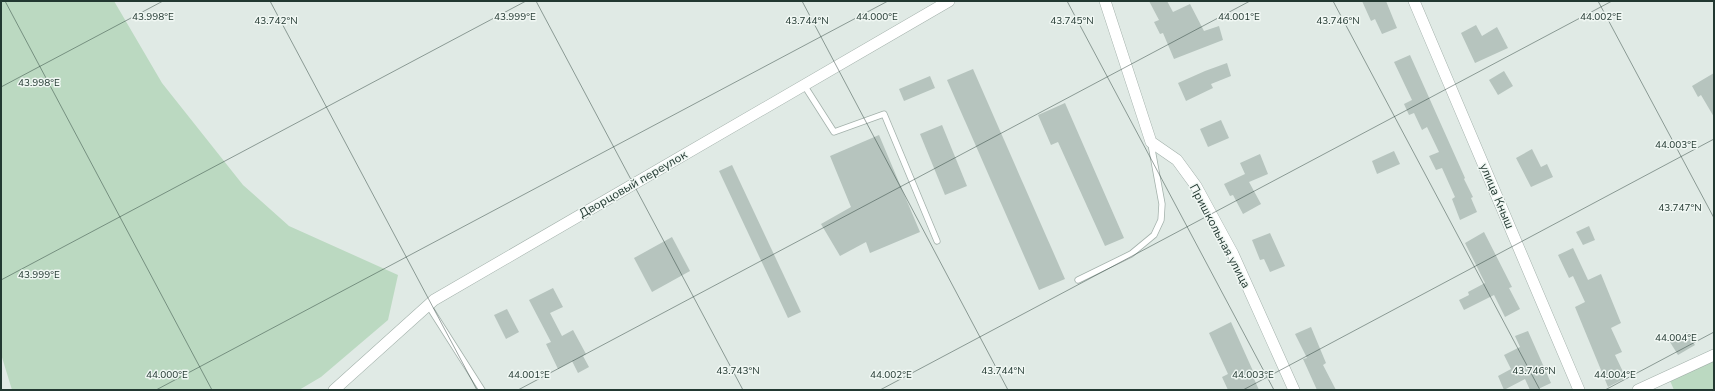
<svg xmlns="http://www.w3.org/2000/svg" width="1715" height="391" font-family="'Nunito Sans',sans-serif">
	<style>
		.green { fill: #bbd9c1 }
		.building { fill: #b6c4be }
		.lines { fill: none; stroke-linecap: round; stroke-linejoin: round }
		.lane-casing { stroke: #a3b1ab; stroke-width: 7 }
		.street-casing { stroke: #a3b1ab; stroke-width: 12 }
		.lane { stroke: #fff; stroke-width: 5.5 }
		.street { stroke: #fff; stroke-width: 11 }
		.ticks { fill: none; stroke: #223831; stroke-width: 1; stroke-opacity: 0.45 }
		.labels { text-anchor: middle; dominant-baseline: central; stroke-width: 3; stroke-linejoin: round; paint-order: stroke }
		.street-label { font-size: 12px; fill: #223831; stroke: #f0f7f3 }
		.ticks-label { font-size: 10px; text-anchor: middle; fill: #223831; stroke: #f0f7f3; stroke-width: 3; stroke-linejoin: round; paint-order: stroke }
	</style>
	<rect width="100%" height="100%" fill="#e0eae5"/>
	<g class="green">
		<polygon points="1,1 114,1 162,83 243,185 289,226 398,275 388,320 321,377 299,390 12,390 1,354"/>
		<polygon points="1714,355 1714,390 1674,390 1668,376"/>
	</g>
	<g class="building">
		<polygon points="1149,1 1167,1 1173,12 1190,4 1204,31 1219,26 1223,40 1174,59 1163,33 1160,34 1154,22 1159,20"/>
		<polygon points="1362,1 1386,1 1397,28 1382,34 1375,19 1371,21"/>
		<polygon points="1476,25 1482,36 1497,27 1508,48 1475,63 1461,33"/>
		<polygon points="1410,55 1465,178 1464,179 1473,197 1471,198 1477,212 1460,220 1452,199 1455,197 1442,168 1436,170 1429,156 1439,152 1427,127 1422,130 1414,113 1409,115 1404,104 1412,100 1394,62"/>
		<polygon points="1227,63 1231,76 1211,84 1213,88 1186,101 1178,83 1205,71"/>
		<polygon points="973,69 1065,279 1039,290 947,80"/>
		<polygon points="1504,71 1513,86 1498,95 1489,80"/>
		<polygon points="1714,73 1714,117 1701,95 1698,97 1692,86"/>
		<polygon points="930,76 935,88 904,101 899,89"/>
		<polygon points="1065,103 1124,238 1105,246 1058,142 1051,145 1038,115"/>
		<polygon points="1221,120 1229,138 1208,147 1200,129"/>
		<polygon points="942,125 967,186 945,195 920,134"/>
		<polygon points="879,135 920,232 870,253 866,242 840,256 821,224 851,207 830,156"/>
		<polygon points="1532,149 1541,167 1547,164 1553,177 1531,187 1516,158"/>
		<polygon points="1394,151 1400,164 1377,174 1372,161"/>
		<polygon points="1260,154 1268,174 1249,182 1261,204 1243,214 1233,195 1230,196 1224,184 1245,174 1240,163"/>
		<polygon points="732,165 801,312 788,318 719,171"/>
		<polygon points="1589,226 1595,240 1583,245 1576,232"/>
		<polygon points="1484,232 1512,287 1509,288 1520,309 1505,317 1494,295 1464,310 1459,300 1469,295 1468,292 1485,283 1465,243"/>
		<polygon points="1270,233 1285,266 1270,272 1264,259 1260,260 1252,240"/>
		<polygon points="672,237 690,271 652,292 634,258"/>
		<polygon points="1573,248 1588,280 1601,274 1621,323 1611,328 1622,352 1615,355 1626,378 1608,387 1575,307 1585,302 1573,276 1569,278 1558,255"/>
		<polygon points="553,288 563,307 550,313 562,336 573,330 586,354 583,356 589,367 578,373 572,361 558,369 546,344 551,342 529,300"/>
		<polygon points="507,309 519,332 506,339 494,315"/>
		<polygon points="1231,322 1253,371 1251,372 1259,390 1228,390 1222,377 1228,374 1209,333"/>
		<polygon points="1311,327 1326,363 1323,365 1336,390 1317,390 1303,359 1307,358 1295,334"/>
		<polygon points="1528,331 1551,383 1536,390 1530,390 1525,379 1504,390 1498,376 1511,369 1504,355 1520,347 1515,336"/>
		<polygon points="1687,332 1695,345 1678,355 1670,342"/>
	</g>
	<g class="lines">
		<defs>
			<g id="lane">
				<polyline points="804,85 834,132 884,114 937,241"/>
				<polyline points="1078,280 1131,254 1154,235 1161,220 1162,204 1151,144"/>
				<polyline points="428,305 482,390"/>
			</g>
			<g id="street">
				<polyline points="1105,1 1151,142 1177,160 1196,186 1233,254 1294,390"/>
				<polyline points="1414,1 1579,390"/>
				<polyline points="334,390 434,300 949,1"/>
				<polyline points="1638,390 1714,355"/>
			</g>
		</defs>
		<use href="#lane" class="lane-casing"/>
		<use href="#street" class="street-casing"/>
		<use href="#lane" class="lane"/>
		<use href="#street" class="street"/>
	</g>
	<path class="ticks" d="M5 1 212 390M270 1 477 390M536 1 743 390M802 1 1008 390M1067 1 1274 390M1333 1 1540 390M1598 1 1714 218M1 87 163 1M1 280 526 1M156 390 888 1M518 390 1250 1M880 390 1612 1M1243 390 1714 139M1605 390 1714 332"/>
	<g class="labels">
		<g class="street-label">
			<text transform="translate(633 184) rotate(-30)">Дворцовый переулок</text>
			<text transform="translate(1497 196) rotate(67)">улица Кныш</text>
			<text transform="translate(1220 236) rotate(62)">Пришкольная улица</text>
		</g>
	</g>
	<g class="ticks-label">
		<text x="153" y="20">43.998°E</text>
		<text x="515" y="20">43.999°E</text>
		<text x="877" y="20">44.000°E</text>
		<text x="1239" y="20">44.001°E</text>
		<text x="1601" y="20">44.002°E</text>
		<text x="276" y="24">43.742°N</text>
		<text x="807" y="24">43.744°N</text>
		<text x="1072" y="24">43.745°N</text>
		<text x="1338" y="24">43.746°N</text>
		<text x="39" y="86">43.998°E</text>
		<text x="1676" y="148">44.003°E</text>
		<text x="1680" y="211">43.747°N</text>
		<text x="39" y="278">43.999°E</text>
		<text x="1676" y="341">44.004°E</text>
		<text x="738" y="374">43.743°N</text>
		<text x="1003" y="374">43.744°N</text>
		<text x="1534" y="374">43.746°N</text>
		<text x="167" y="378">44.000°E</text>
		<text x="529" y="378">44.001°E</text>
		<text x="891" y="378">44.002°E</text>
		<text x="1253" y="378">44.003°E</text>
		<text x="1615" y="378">44.004°E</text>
	</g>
	<rect width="1715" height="391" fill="none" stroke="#223831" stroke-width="4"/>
</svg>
